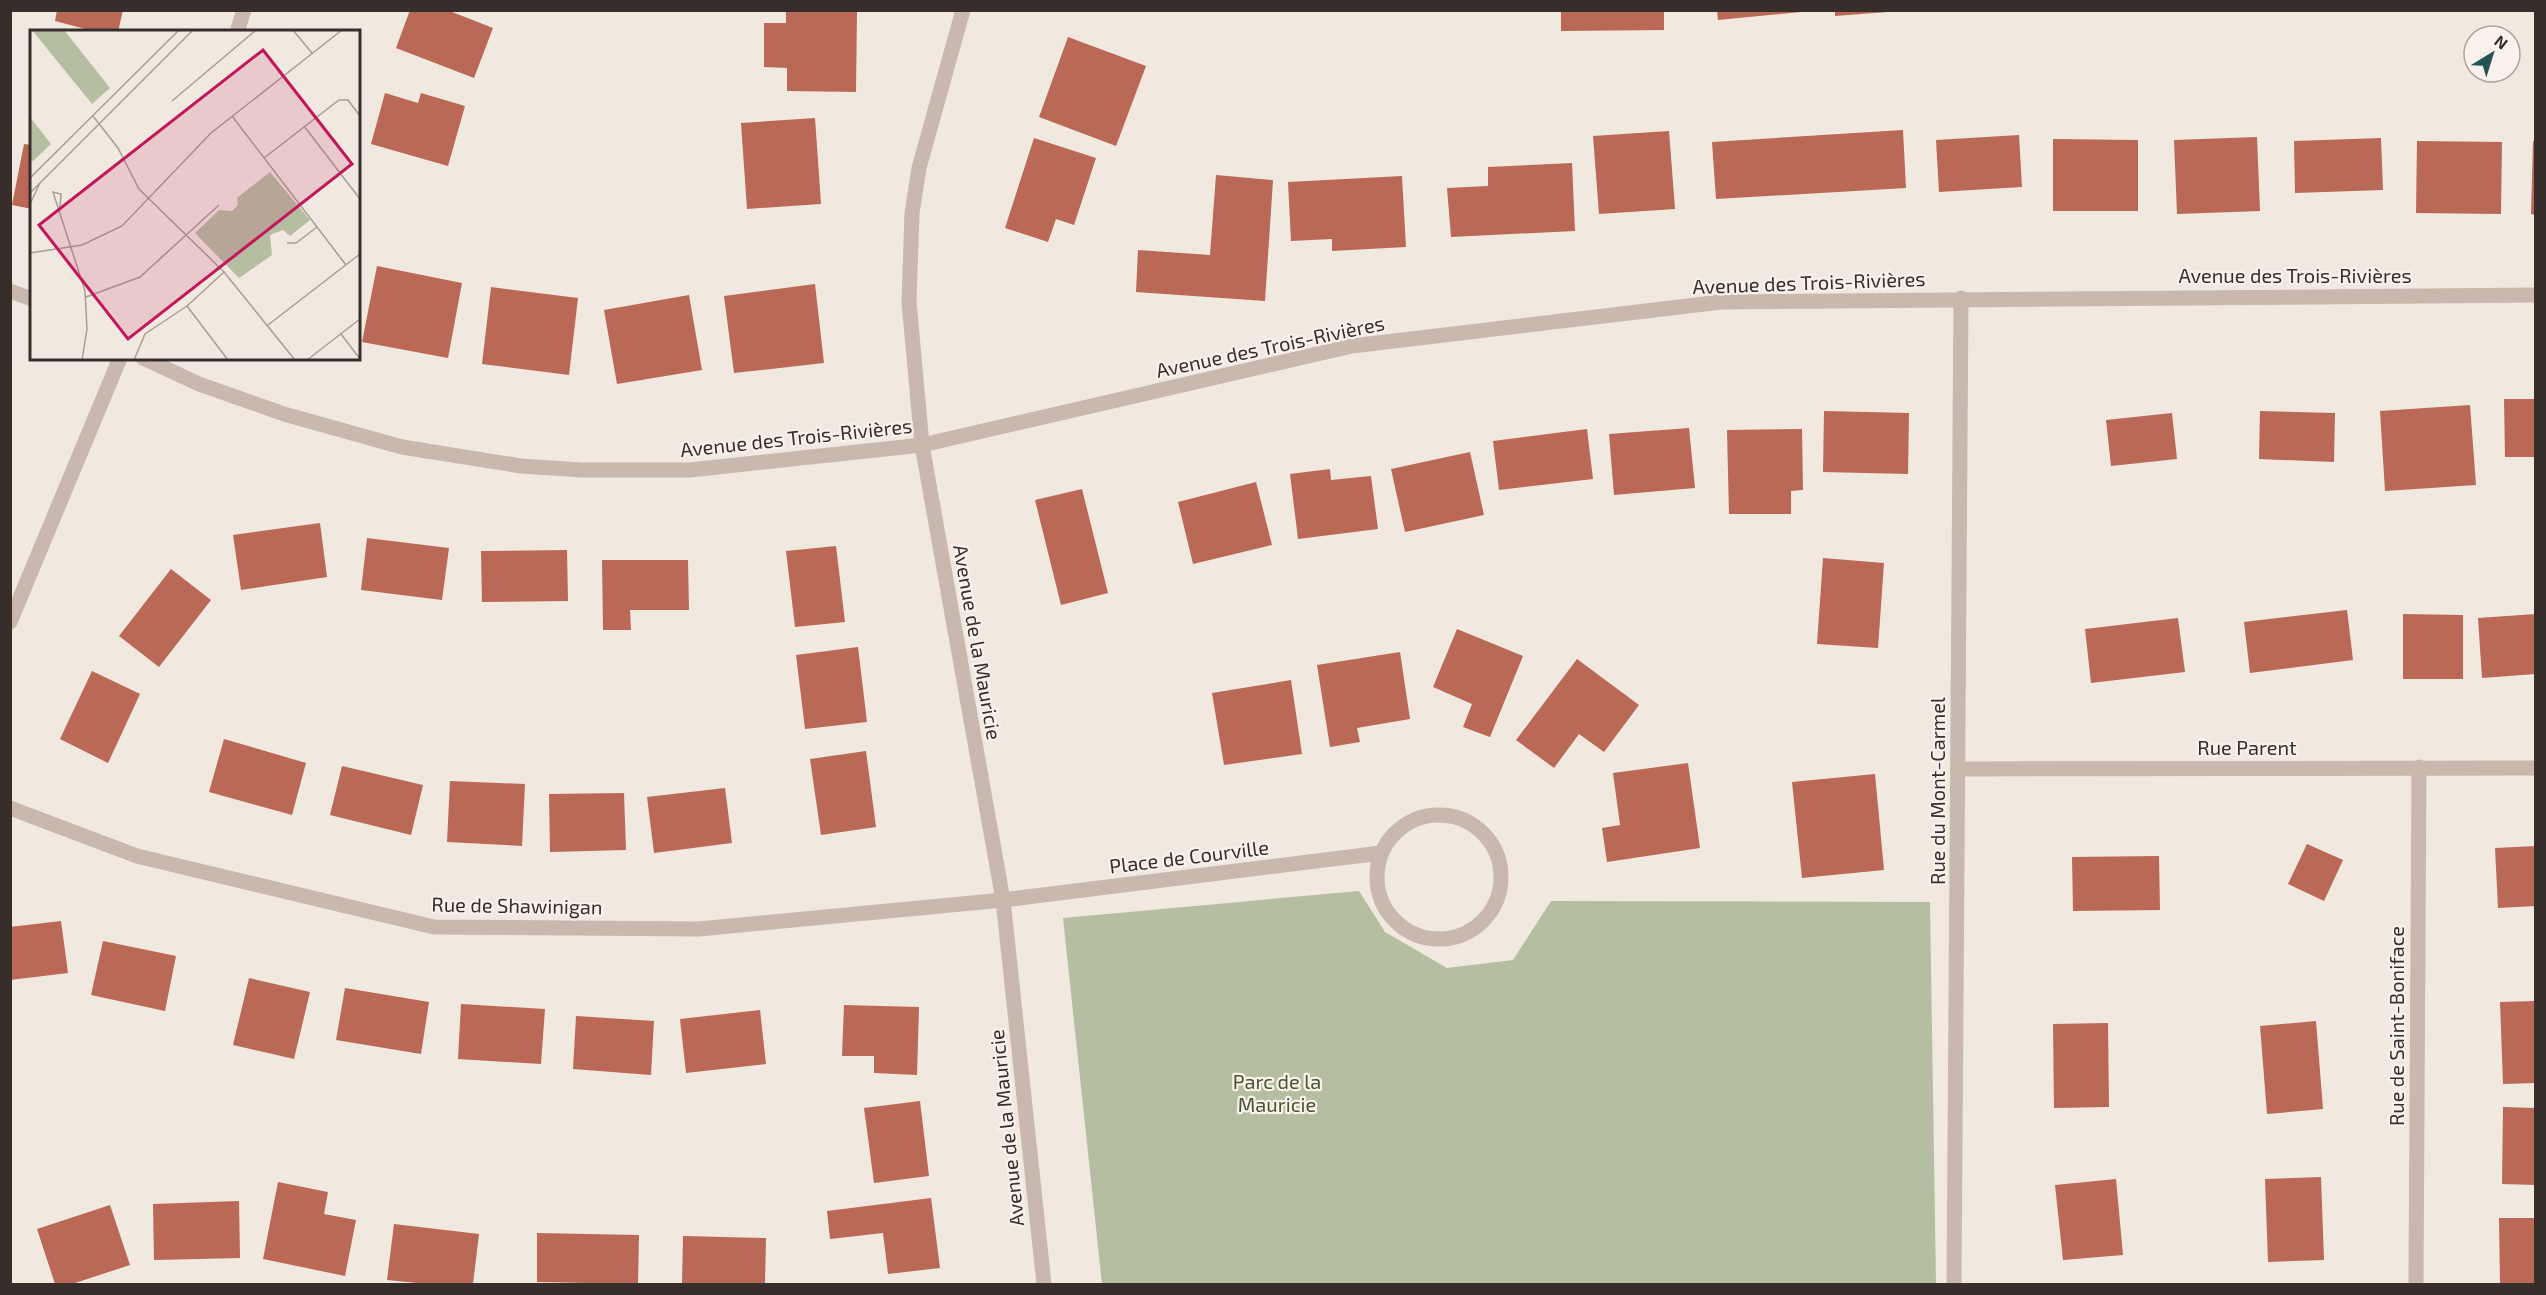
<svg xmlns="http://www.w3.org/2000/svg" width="2546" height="1295" font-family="'Exo 2',sans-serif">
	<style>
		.green { fill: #b6bea1 }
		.building { fill: #b96956 }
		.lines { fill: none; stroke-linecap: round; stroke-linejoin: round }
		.minor { stroke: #c8b8ad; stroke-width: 15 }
		.labels { text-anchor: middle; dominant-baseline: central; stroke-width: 4.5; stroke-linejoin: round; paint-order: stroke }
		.street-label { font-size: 20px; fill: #372e2b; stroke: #f9f2ec }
		.park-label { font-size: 20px; fill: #485331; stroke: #f9f2ec }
		.inset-road { fill: none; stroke: #a79e98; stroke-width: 1.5 }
		.view { fill: #c2185b; fill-opacity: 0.15; stroke: #c2185b; stroke-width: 3 }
		.inset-edge { fill: none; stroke: #372e2b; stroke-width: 3 }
	</style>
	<rect width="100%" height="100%" fill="#f1e8e0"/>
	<polygon class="green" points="1359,891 1385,932 1447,968 1513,960 1551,901 1930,902 1936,1284 1102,1284 1063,918"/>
	<g class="building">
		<polygon points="57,10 123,10 118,32 97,32 55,21"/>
		<polygon points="410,10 447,10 493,28 474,78 396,48"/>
		<polygon points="786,10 857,10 856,92 787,91 787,68 764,67 764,23 786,23"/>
		<polygon points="1561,10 1664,10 1664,30 1561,31"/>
		<polygon points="1717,10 1801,10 1801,12 1718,20"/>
		<polygon points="1835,10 1888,10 1888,12 1835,16"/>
		<polygon points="1068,37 1146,66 1116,146 1039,117"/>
		<polygon points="385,93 418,103 421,93 465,106 448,166 371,144"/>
		<polygon points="815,118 821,204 747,209 741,123"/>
		<polygon points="1903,130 1906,188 1716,199 1712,142"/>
		<polygon points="1669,131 1675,209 1599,214 1593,136"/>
		<polygon points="2019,135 2022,187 1939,192 1936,140"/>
		<polygon points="2257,137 2260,211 2177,214 2174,140"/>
		<polygon points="1034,138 1096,158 1074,225 1056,219 1048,242 1005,228"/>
		<polygon points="2381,138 2383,190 2295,193 2294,141"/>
		<polygon points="2053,139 2138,140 2138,211 2053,211"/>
		<polygon points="2417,141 2502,142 2501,214 2416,213"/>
		<polygon points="2533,141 2536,141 2536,215 2531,214"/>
		<polygon points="24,144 32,145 32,209 12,205"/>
		<polygon points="1572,163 1575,231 1451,237 1447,188 1488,186 1488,167"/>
		<polygon points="1216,175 1273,180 1265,301 1136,292 1138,250 1210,255"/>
		<polygon points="1402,176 1406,247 1332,251 1332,239 1291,241 1288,182"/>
		<polygon points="377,266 462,283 448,358 362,342"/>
		<polygon points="815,284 824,363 734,373 724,296"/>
		<polygon points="491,287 578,298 569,375 482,364"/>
		<polygon points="689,295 702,370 617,384 604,310"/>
		<polygon points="2504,399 2536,399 2536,457 2505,457"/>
		<polygon points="2470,405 2476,485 2385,491 2380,411"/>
		<polygon points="1824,411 1909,413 1908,474 1823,472"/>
		<polygon points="2260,411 2335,413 2334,462 2259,459"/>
		<polygon points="2172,413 2177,459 2111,466 2106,420"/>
		<polygon points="1689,428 1695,488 1614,495 1609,434"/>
		<polygon points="1587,429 1593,479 1499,490 1493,441"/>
		<polygon points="1802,429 1803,490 1791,491 1791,514 1729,514 1727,430"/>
		<polygon points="1470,452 1484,515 1405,532 1391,469"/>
		<polygon points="1330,469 1331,480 1371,476 1378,529 1298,539 1290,474"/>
		<polygon points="1256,482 1272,545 1193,564 1178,502"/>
		<polygon points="1082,489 1108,593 1061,605 1035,500"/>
		<polygon points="320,523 327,577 241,590 233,535"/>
		<polygon points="367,538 449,548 442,600 361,590"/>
		<polygon points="836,546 845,622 795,627 786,551"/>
		<polygon points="567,550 568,601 482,602 481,551"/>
		<polygon points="1823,558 1884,563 1878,648 1817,644"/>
		<polygon points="602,560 688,560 689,610 630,610 631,630 603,630"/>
		<polygon points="171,569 211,600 159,667 119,636"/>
		<polygon points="2347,610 2353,660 2250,673 2244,622"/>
		<polygon points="2403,614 2463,615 2463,679 2403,679"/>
		<polygon points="2536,614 2536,674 2482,678 2478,618"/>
		<polygon points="2178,618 2185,672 2091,683 2085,629"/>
		<polygon points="1457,629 1523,656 1490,737 1463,727 1472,704 1433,687"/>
		<polygon points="858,647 867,722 805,729 796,655"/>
		<polygon points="1400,652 1410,719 1357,728 1360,742 1330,747 1317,665"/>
		<polygon points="1577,659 1639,705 1604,752 1579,734 1554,768 1516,740"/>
		<polygon points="92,671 140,694 108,763 60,739"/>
		<polygon points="1291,680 1302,754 1224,765 1212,693"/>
		<polygon points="224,739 306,763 292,815 209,792"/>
		<polygon points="866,751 876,827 821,835 810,759"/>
		<polygon points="1688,763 1700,848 1607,862 1602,828 1620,825 1613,773"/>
		<polygon points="342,766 423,785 411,835 330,815"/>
		<polygon points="1875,774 1884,870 1802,878 1792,782"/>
		<polygon points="450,781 525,784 522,846 447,842"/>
		<polygon points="725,788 732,843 654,853 647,797"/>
		<polygon points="624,793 626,850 550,852 549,794"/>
		<polygon points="2307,844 2343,860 2324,901 2288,884"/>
		<polygon points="2536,846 2536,906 2498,908 2495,848"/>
		<polygon points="2159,856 2160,910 2073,911 2072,857"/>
		<polygon points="61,921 68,973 10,980 10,927"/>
		<polygon points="103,941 176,956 165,1011 91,995"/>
		<polygon points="249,978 310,992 294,1059 233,1045"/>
		<polygon points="345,988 429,1002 421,1054 336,1040"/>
		<polygon points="2536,1001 2536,1083 2503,1084 2500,1002"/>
		<polygon points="461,1004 545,1009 541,1064 458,1059"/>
		<polygon points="844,1005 919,1007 917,1075 874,1073 874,1056 842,1056"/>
		<polygon points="760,1010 766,1064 686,1073 680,1019"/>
		<polygon points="576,1016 654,1021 651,1075 573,1069"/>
		<polygon points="2316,1021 2323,1109 2267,1114 2260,1026"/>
		<polygon points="2108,1023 2109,1107 2054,1108 2053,1024"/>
		<polygon points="920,1101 929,1176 874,1183 864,1108"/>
		<polygon points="2503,1107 2536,1108 2536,1185 2502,1184"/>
		<polygon points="2321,1177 2324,1260 2268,1262 2265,1179"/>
		<polygon points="2116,1179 2123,1255 2063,1260 2055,1185"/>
		<polygon points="278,1182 328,1192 324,1214 356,1220 345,1276 263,1259"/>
		<polygon points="931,1198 940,1268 888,1274 883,1233 830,1239 827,1211"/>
		<polygon points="239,1201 240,1258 154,1260 153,1204"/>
		<polygon points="110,1205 130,1265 72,1284 55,1284 37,1229"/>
		<polygon points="2499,1218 2536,1218 2536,1284 2500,1284"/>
		<polygon points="394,1224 479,1234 473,1284 427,1284 387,1280"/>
		<polygon points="537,1233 639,1235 638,1284 537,1282"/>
		<polygon points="683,1236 766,1238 765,1284 682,1284"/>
	</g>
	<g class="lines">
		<g class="minor">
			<polyline points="963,10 919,168 912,213 909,302 922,445 1003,900 1044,1284"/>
			<polyline points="237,32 244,10"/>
			<polyline points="10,291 32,299"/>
			<polyline points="143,358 199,384 284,414 402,447 521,466 582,470 690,470 922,445 1352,346 1721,302 2536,295"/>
			<polyline points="10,622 120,358"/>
			<polyline points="1958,769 2536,768"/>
			<polyline points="10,808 137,856 434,927 699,929 1003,900 1381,853"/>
			<circle cx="1439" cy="877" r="62"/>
			<polyline points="1954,1284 1961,298"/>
			<polyline points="2416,1284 2419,767"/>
		</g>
	</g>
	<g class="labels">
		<g class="street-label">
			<text x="2295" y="275">Avenue des Trois-Rivières</text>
			<text transform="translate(1809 282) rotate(-2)">Avenue des Trois-Rivières</text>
			<text transform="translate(1270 346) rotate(-12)">Avenue des Trois-Rivières</text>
			<text transform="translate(796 437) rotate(-6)">Avenue des Trois-Rivières</text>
			<text transform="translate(978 642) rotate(80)">Avenue de la Mauricie</text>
			<text x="2247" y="747">Rue Parent</text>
			<text transform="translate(1937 791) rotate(-90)">Rue du Mont-Carmel</text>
			<text transform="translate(1189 856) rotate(-7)">Place de Courville</text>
			<text transform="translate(517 905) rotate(1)">Rue de Shawinigan</text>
			<text transform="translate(2396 1026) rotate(-90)">Rue de Saint-Boniface</text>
			<text transform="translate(1006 1128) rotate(-96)">Avenue de la Mauricie</text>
		</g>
		<g class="park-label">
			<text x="1277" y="1081">Parc de la<tspan x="1277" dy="23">Mauricie</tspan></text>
		</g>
	</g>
	<g transform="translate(30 30)">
		<rect width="330" height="330" fill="#f1e8e0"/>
		<path d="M2 0H34L80 58 62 74ZM0 87 21 114 3 131H0ZM240 142 280 190 260 206 253 200 240 205 242 225 209 248 165 203 189 180 202 181 208 175 207 168Z" fill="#b6bea1"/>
		<path class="inset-road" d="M263 0 282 23M142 71 226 0M63 86 88 118 109 159 194 242 265 330M202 86 316 235M274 96 330 169M234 128 309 70H318L330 86M0 148 149 0M0 163 163 0M0 174 10 153M30 177 31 164 23 162 55 261 57 299 52 330M257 213H266L287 197M0 223 52 215 92 196 181 103 312 0M56 267 110 247 189 175M157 276 198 330M238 295 330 224M311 304 330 329M104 330 115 304 157 276 194 242M277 330 330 289"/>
		<path class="view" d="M233 20 322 134 98 309 9 195Z"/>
		<rect width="330" height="330" class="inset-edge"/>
	</g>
	<rect width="2546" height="1295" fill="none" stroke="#372e2b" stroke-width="24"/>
	<g transform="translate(2492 54) rotate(38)"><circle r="28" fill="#f9f2ec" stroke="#aba49f" stroke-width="1.5"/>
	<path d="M0-4.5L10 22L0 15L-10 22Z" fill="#255454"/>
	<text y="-9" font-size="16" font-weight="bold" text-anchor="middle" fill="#372e2b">N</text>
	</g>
</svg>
